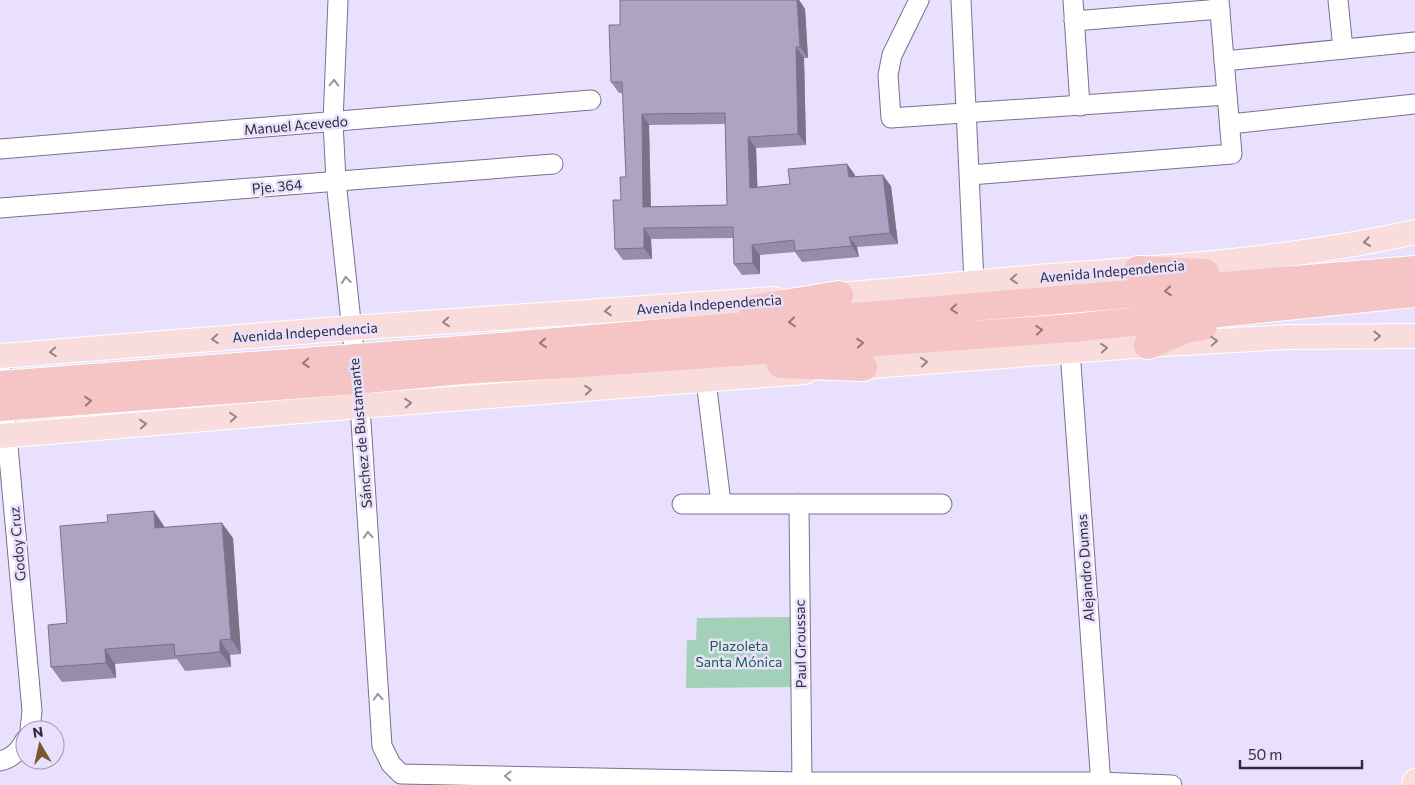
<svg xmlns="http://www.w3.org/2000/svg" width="1415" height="785" font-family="Commissioner,sans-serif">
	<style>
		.green { fill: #a2d0b8 }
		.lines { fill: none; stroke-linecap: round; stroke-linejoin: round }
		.minor-casing { stroke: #79718f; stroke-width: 21 }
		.major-casing { stroke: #fff; stroke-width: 26 }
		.highway-casing { stroke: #fff; stroke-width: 30 }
		.minor { stroke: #fff; stroke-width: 19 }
		.major { stroke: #f9dcdc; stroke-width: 24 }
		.highway { stroke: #f5c4c4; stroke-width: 28 }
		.wall { fill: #958da9; fill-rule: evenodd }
		.shaded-wall { fill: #797389 }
		.building { fill: #ada4c4; stroke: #797389; fill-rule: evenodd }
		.oneway { stroke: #97969c }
		.oneway2 { stroke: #94848a }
		.oneway3 { stroke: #92787e }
		.labels { text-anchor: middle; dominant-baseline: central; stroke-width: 5; stroke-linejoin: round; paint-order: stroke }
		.street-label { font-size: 14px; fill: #2f2c39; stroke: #e8e0fc }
		.park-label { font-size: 14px; fill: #186144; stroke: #e8e0fc }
	</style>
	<rect width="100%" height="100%" fill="#e8e0fc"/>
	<polygon class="green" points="792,617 793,687 686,688 687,640 696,640 697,618"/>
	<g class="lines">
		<defs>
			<g id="minor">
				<polyline points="338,0 333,122 336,181 360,406 382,746 391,764 401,774 802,782 1100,782 1172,785"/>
				<polyline points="919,0 892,55 888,75 891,118 1227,95"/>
				<polyline points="961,0 974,282"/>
				<polyline points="1073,0 1080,106"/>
				<polyline points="1338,0 1343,49"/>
				<polyline points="1074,21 1220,9"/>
				<polyline points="1224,61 1415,42"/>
				<polyline points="1230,124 1415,104"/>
				<polyline points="0,149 591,100"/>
				<polyline points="970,175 1232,154 1219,0"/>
				<polyline points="0,208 553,164"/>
				<polyline points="1070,350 1101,785"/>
				<polyline points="0,358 32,711 30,730"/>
				<polyline points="706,381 721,503"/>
				<polyline points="682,504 942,504"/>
				<polyline points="799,504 802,785"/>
				<path d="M0 761C11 759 20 750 25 740"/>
			</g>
			<g id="major">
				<path d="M821 296C897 291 974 282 1051 276 1172 267 1296 259 1415 232"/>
				<polyline points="0,356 351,328 775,299"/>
				<polyline points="845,368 1148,345 1288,337 1415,336"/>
				<polyline points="0,436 360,406 805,372"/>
				<polyline points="1414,785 1415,781"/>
			</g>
			<g id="highway">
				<polyline points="1138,270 1205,273"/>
				<polyline points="754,309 839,295"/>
				<polyline points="1148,345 1186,329 1203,326"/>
				<polyline points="781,364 863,367"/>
				<polyline points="0,385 450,351 1415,270"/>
				<polyline points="0,407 357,380 462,370 570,364 1072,328 1415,293"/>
			</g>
		</defs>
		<use href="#minor" class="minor-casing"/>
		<use href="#major" class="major-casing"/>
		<use href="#highway" class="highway-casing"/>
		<use href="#minor" class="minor"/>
		<use href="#major" class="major"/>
		<use href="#highway" class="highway"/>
	</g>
	<g class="wall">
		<path d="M620 0H799L805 9 808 58H804L806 145 756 148 757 187 790 184 847 164 855 175V177L891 186 898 244 857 247 859 257 802 262 795 252 760 255V274L742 275 734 264 733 238 651 239 652 259 623 260 615 249 621 200 626 177 623 93H619L611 82 620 25ZM725 124 727 205 651 207 649 125Z"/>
		<polygon points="108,522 164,526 164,528 233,538 241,654 230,655 231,667 185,671 177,659 115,664 116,678 62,682 51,667 67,623"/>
	</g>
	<g class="shaded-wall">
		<polygon points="797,0 799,0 805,9 808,58 800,47"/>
		<polygon points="796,47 804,58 806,145 798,134"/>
		<polygon points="642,114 649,125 651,218 643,207"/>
		<polygon points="748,137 756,148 758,199 750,188"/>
		<polygon points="847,164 855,175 857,188 849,177"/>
		<polygon points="883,175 891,186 898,244 890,233"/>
		<polygon points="644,228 651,239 652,259 644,248"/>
		<polygon points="849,237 857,247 859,257 852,246"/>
		<polygon points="752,245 760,255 760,274 753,263"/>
		<polygon points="154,511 164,526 166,543 155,528"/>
		<polygon points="222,523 233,538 241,654 231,639"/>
		<polygon points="220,640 230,655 231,667 220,652"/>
		<polygon points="105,649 115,664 116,678 106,663"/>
	</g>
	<g class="building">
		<path d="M620 0H797L800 47H796L798 134 748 137 750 188 790 184 788 169 847 164 849 177 883 175 890 233 849 237 852 246 795 251 794 240 752 245 753 263 734 264 733 227 644 228V248L615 249 613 200H621L620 177H626L622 82H611L609 25H620ZM725 113 727 205 643 207 642 114Z"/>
		<polygon points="154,511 155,528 222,523 231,639 220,640 220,652 175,656 174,644 105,649 106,663 51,667 48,625 67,623 60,526 108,522 107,515"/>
	</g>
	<defs><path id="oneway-chevron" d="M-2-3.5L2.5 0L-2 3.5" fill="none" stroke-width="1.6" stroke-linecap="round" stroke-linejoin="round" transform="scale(1.25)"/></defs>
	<g class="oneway">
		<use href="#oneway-chevron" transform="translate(334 83) rotate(-88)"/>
		<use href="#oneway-chevron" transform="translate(346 280) rotate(-96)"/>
		<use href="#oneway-chevron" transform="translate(368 535) rotate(-94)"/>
		<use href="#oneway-chevron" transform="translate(378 697) rotate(-94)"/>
		<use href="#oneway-chevron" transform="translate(508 776) rotate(-179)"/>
	</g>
	<g class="oneway2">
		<use href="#oneway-chevron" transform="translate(1367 242) rotate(171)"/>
		<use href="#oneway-chevron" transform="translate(1014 279) rotate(176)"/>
		<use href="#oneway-chevron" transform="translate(608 311) rotate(176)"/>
		<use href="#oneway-chevron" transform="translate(446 322) rotate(176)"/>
		<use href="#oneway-chevron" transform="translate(1377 336) rotate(-1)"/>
		<use href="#oneway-chevron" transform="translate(215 339) rotate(176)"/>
		<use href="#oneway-chevron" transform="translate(1214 341) rotate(-3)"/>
		<use href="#oneway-chevron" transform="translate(1104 348) rotate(-4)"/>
		<use href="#oneway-chevron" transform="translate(53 352) rotate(176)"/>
		<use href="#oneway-chevron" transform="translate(924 362) rotate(-5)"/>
		<use href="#oneway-chevron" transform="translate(588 390) rotate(-4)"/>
		<use href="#oneway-chevron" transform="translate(408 403) rotate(-4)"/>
		<use href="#oneway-chevron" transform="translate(233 417) rotate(-5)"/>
		<use href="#oneway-chevron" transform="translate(143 424) rotate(-5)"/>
	</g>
	<g class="oneway3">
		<use href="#oneway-chevron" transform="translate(1168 291) rotate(175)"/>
		<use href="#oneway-chevron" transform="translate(954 309) rotate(175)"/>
		<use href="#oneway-chevron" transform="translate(792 322) rotate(175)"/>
		<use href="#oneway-chevron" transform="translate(1039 330) rotate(-4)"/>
		<use href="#oneway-chevron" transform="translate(543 343) rotate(175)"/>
		<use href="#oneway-chevron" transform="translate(860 343) rotate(-4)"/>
		<use href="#oneway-chevron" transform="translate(306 363) rotate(176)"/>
		<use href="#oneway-chevron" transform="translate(88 401) rotate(-4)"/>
	</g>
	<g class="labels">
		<g class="street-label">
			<text transform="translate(296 125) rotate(-5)">Manuel Acevedo</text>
			<text transform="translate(277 186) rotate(-5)">Pje. 364</text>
			<text transform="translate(1112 271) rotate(-5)">Avenida Independencia</text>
			<text transform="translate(709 304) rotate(-4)">Avenida Independencia</text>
			<text transform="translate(305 332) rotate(-4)">Avenida Independencia</text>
			<text transform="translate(360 433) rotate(-95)">Sánchez de Bustamante</text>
			<text transform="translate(17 544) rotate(-95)">Godoy Cruz</text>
			<text transform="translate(1085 568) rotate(-94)">Alejandro Dumas</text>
			<text transform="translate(800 644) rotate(-91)">Paul Groussac</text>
		</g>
		<g class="park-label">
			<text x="739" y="645">Plazoleta<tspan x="739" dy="16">Santa Mónica</tspan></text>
		</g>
	</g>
	<g transform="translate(40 745) rotate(351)"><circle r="24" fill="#e8e0fc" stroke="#9e98ae"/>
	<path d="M0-4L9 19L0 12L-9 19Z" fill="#78572e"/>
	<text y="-8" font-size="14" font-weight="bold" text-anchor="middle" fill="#2f2c39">N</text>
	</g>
	<path d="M1240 760v8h122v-8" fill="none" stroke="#2f2c39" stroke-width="2.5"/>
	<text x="1248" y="760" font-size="15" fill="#2f2c39" stroke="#e8e0fc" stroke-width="4" paint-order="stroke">50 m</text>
</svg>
